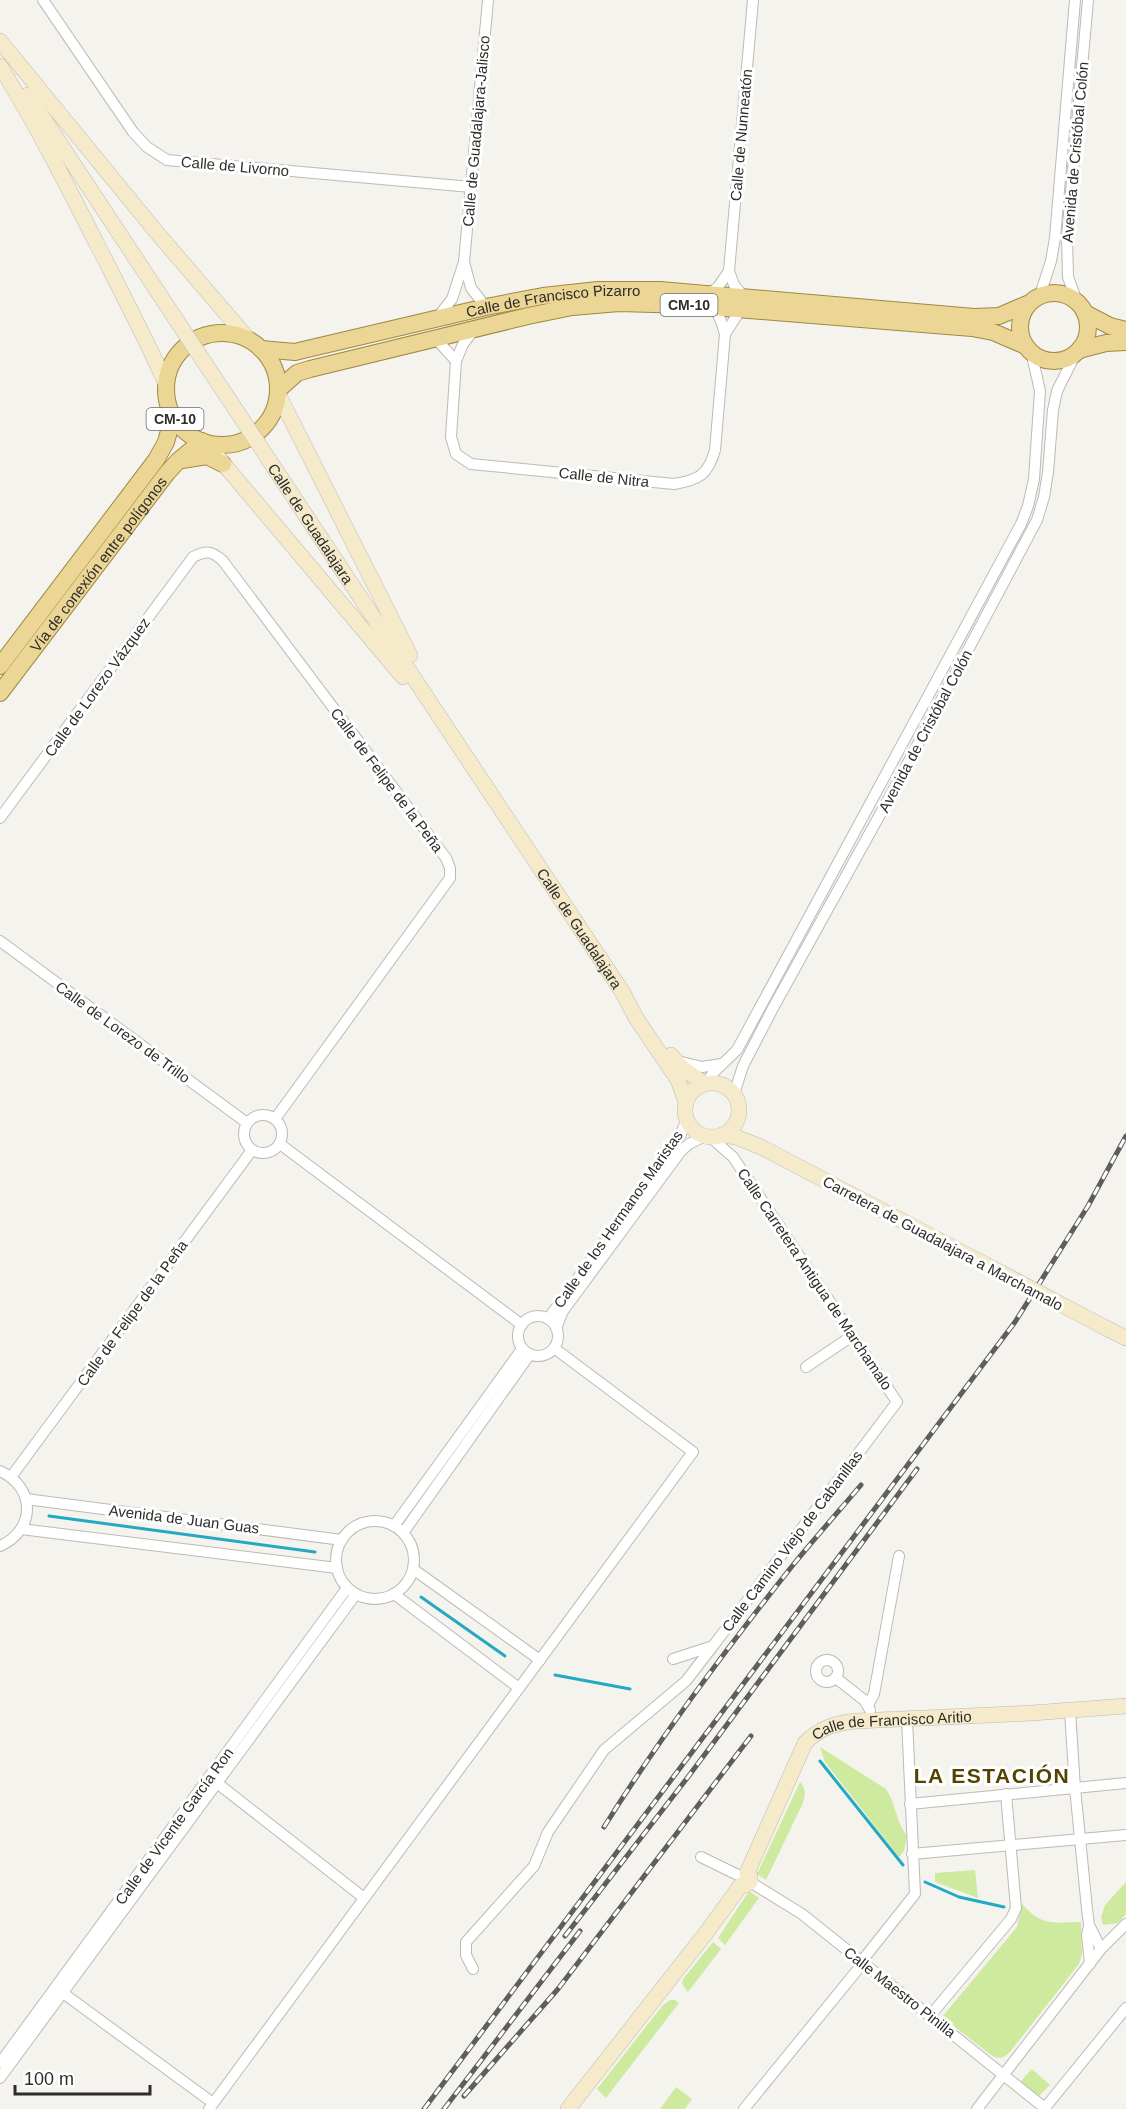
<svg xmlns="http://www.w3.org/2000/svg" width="1126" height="2109" font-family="Arial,sans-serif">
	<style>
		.green { fill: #ceea9e }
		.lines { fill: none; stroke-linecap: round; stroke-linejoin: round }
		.stream { stroke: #25a9c3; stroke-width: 3 }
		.minor-casing { stroke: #bdbab6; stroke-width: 12 }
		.secondary-casing { stroke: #bdbab6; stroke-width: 16 }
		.primary-casing { stroke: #a08942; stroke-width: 18 }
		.minor { stroke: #fff; stroke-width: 10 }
		.secondary { stroke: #f5eaca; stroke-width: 15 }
		.primary { stroke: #ebd695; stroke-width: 16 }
		.rail-casing { stroke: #605e5c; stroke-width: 5 }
		.rail { stroke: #fff; stroke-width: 3; stroke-dasharray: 9; stroke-linecap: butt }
		.secondary-bridge-casing { stroke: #bdbab6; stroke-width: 16; stroke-linecap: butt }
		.secondary-bridge { stroke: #f5eaca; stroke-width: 15 }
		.labels { text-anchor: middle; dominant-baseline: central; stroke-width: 6; stroke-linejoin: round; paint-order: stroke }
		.shield { fill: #fff; stroke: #6d6c6b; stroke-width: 1.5 }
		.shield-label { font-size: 14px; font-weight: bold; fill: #2e2d2b }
		.street-label { font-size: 15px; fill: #2e2d2b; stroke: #fff }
		.district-label { font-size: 21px; font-weight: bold; letter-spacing: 1.5px; fill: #554200; stroke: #fff }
	</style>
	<rect width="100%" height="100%" fill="#f5f3ee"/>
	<g class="green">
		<path d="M820 1747 886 1789C896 1804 896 1822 907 1836L904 1851 899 1857 825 1762Z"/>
		<path d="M800 1782C807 1789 805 1797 802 1805L766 1880 757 1874Z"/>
		<polygon points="975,1870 978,1898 935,1882 935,1873"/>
		<polygon points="1126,1882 1126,1914 1118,1923 1103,1925 1101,1917 1105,1905"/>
		<polygon points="749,1891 759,1898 725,1945 718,1938"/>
		<path d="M1022 1904C1043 1927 1052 1922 1081 1922L1082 1954 1079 1964 1010 2052C1004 2058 999 2060 991 2055L942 2017 1017 1927Z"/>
		<polygon points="713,1942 721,1949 688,1992 682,1984 683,1979"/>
		<polygon points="670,2000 675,2000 679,2003 606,2098 597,2089 663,2005"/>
		<polygon points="1032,2069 1050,2085 1038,2097 1021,2081"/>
		<polygon points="676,2087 692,2099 685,2109 660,2109"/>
	</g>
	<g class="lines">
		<g class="stream">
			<polyline points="49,1516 315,1552"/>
			<polyline points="421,1597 505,1656"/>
			<polyline points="555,1675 630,1689"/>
			<polyline points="820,1761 903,1865"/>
			<polyline points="925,1882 959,1897 1004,1907"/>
		</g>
		<defs>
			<g id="minor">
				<polyline points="43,0 133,132 147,147 167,160 471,187"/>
				<polyline points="464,262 471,288 486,307"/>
				<polyline points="709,294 718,287 729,271"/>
				<polyline points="1040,295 1051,261 1055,238 1075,0"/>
				<polyline points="744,297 734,285 729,271 753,0"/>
				<polyline points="1077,302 1068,277 1067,237 1088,0"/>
				<polyline points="437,318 452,299 464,262 488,0"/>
				<path d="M474 330 463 344 456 361 451 437 456 454 471 464 674 484C699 480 708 475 715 450L725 334 721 321 714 307"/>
				<polyline points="725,334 741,309"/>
				<polyline points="436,339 456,361"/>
				<path d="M0 818 193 557C207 550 212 551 223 561L446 858 450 868V878L275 1119"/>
				<polyline points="0,941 247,1123"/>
				<polyline points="678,1061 702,1067 721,1064"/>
				<polyline points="706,1084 713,1073 737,1050 1021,524 1028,506 1034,479 1040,391 1031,351"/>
				<polyline points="734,1094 743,1066 773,1008 893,791 1037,520 1044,497 1048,472 1053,410 1057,391 1075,355"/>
				<circle cx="263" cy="1134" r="19"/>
				<polyline points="280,1144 522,1325"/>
				<circle cx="538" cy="1336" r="20"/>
				<polyline points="548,1319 674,1146 681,1134 687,1118"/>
				<polyline points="556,1328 563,1311 681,1151 689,1144 705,1136"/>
				<polyline points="806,1367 852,1336"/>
				<path d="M0 1471C36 1487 36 1530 0 1546"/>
				<polyline points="11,1477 252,1150"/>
				<polyline points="26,1499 342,1540"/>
				<circle cx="375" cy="1560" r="39"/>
				<polyline points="394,1526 522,1349"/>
				<polyline points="21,1529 337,1568"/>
				<polyline points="403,1533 530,1354"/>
				<polyline points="413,1569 540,1660"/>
				<polyline points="394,1594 519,1688"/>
				<polyline points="673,1659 713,1646 897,1402 733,1157 709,1136"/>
				<circle cx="827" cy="1671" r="11"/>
				<polyline points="836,1678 864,1700 870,1710"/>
				<polyline points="868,1705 874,1694 899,1556"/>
				<polyline points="1070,1711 1075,1788 1087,1909 1089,1925 1101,1949"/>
				<polyline points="217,1783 364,1898"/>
				<polyline points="910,1804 1126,1783"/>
				<polyline points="912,1854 1126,1835"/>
				<polyline points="701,1857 738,1875"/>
				<polyline points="750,1882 802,1914 1046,2109"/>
				<polyline points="1089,1926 1087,1935 1090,1964"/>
				<polyline points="861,1962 915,1894 907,1719"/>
				<polyline points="473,1969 466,1955 466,1942 534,1866 548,1832 604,1750 686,1681 713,1646"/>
				<polyline points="63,1993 213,2103"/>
				<polyline points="930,2016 1011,1919 1016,1908 1006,1794"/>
				<polyline points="0,2063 347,1588"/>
				<polyline points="0,2078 356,1594"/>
				<polyline points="209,2109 693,1452 554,1348"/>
				<polyline points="744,2109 863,1963"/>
				<polyline points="977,2109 1101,1949 1126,1924"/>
				<polyline points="1044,2109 1126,2008"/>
			</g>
			<g id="secondary">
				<polyline points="0,41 158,234 249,340"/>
				<path d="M0 66C37 126 69 189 101 252 123 295 146 339 166 384"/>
				<polyline points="28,95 177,321"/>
				<polyline points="278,394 410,655"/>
				<polyline points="206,443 403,677"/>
				<path id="s1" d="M269 460 623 993 636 1018 678 1080 686 1102"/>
				<polyline points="671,1055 681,1067 705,1084"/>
				<circle cx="712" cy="1110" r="27"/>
				<polyline points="722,1135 736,1137 761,1147 973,1258"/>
				<polyline points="1104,1327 1126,1338"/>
				<path id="s2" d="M568 2109 706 1933 741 1885H745L750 1882V1876L747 1873 805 1743C819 1728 836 1723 856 1721L1032 1713 1126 1706"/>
			</g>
			<g id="primary">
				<circle cx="1054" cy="327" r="34"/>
				<polyline points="1085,313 1110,326 1126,330"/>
				<circle cx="222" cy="389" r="56"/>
				<path id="s3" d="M261 349 295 352 303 350 486 307 543 296 598 290H660L974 317 999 316 1027 304"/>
				<polyline points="1079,350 1106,343 1126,342"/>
				<polyline points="278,390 297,373 310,369 528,316 572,307 619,303 688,305 972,328 993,332 1026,346"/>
				<polyline points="182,460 207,456 223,464"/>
				<polyline points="0,666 156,460 166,442 173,417"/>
				<path id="s4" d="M0 693 167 473 178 461 202 441"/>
			</g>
		</defs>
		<use href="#minor" class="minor-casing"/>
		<use href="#secondary" class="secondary-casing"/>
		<use href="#primary" class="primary-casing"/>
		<use href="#minor" class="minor"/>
		<use href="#secondary" class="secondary"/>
		<use href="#primary" class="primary"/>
		<defs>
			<g id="rail">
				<path d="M604 1827C661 1736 726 1649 793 1565 815 1538 838 1512 861 1485"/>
				<polyline points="565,1936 688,1777 917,1469"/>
				<polyline points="464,2096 558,1989 751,1736"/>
				<polyline points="424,2109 1015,1322 1088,1206 1126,1136"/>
				<polyline points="444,2109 580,1931"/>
			</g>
		</defs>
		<use href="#rail" class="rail-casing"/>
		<use href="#rail" class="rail"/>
		<defs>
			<g id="secondary-bridge">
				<polyline points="177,321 269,460"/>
				<polyline points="973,1258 1104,1327"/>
			</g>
		</defs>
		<use href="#secondary-bridge" class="secondary-bridge-casing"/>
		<use href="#secondary-bridge" class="secondary-bridge"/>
	</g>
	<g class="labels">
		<g class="shield">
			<rect x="660.5" y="294" width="57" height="22" rx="4.5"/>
			<rect x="146.5" y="408" width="57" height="22" rx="4.5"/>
		</g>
		<g class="shield-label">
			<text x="689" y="305">CM-10</text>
			<text x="175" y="419">CM-10</text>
		</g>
		<g class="street-label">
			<text transform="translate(476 131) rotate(-85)">Calle de Guadalajara-Jalisco</text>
			<text transform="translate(741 135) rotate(-85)">Calle de Nunneatón</text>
			<text transform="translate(1075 152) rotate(-85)">Avenida de Cristóbal Colón</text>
			<text transform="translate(235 166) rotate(5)">Calle de Livorno</text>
			<text stroke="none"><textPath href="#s3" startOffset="298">Calle de Francisco Pizarro</textPath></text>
			<text transform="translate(604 477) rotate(6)">Calle de Nitra</text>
			<text stroke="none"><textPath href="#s1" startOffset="76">Calle de Guadalajara</textPath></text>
			<text stroke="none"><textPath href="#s4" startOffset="162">Vía de conexión entre polígonos</textPath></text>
			<text transform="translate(97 687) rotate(-54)">Calle de Lorezo Vázquez</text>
			<text transform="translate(925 731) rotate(-62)">Avenida de Cristóbal Colón</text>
			<text transform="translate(387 780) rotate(53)">Calle de Felipe de la Peña</text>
			<text stroke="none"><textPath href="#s1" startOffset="562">Calle de Guadalajara</textPath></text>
			<text transform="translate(123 1032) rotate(36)">Calle de Lorezo de Trillo</text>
			<text transform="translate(618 1219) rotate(-55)">Calle de los Hermanos Maristas</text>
			<text transform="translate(943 1243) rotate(28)">Carretera de Guadalajara a Marchamalo</text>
			<text transform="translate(815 1279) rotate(56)">Calle Carretera Antigua de Marchamalo</text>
			<text transform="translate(132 1313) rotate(-54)">Calle de Felipe de la Peña</text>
			<text transform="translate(184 1519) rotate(7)">Avenida de Juan Guas</text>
			<text transform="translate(792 1541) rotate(-53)">Calle Camino Viejo de Cabanillas</text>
			<text stroke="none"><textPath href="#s2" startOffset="537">Calle de Francisco Aritio</textPath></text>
			<text transform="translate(174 1826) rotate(-54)">Calle de Vicente García Ron</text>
			<text transform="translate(900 1992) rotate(38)">Calle Maestro Pinilla</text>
		</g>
		<g class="district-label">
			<text x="992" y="1775">LA ESTACIÓN</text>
		</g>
	</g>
	<path d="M15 2085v9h135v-9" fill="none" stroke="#2e2d2b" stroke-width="3"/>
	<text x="24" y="2085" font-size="18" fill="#2e2d2b" stroke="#ffffff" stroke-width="4.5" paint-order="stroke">100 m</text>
</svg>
